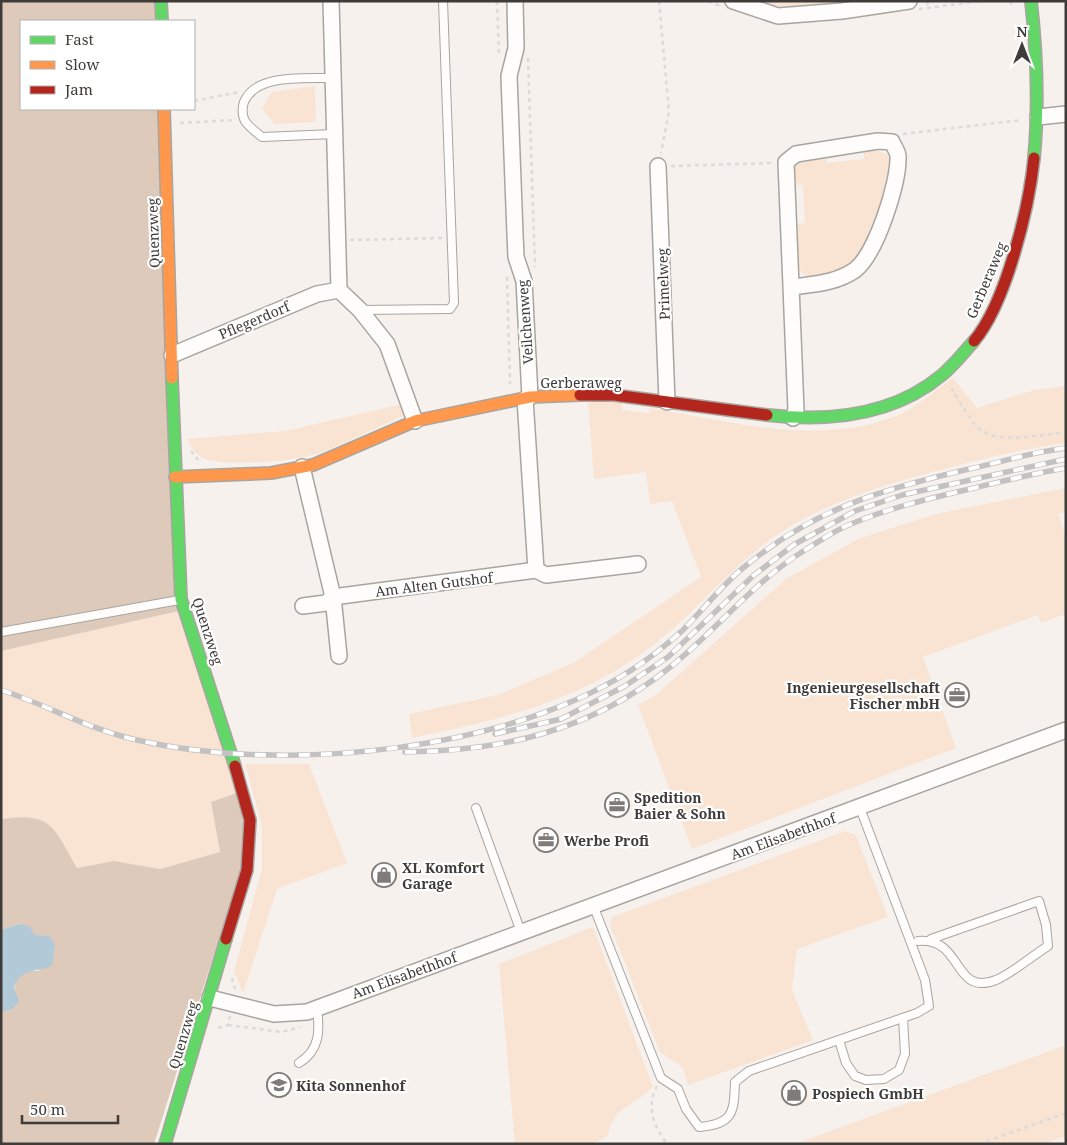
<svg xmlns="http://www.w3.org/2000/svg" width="1067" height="1145" font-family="'Noto Serif',serif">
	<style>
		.green { fill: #f9e4d4 }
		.forest { fill: #decaba }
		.water { fill: #b2c9d8 }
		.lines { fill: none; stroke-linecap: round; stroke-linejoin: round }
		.lane-casing { stroke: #a8a5a1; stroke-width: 10 }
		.street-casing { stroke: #a8a5a1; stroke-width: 18 }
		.fast-casing { stroke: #a8a5a1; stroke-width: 14 }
		.slow-casing { stroke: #a8a5a1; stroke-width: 14 }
		.jam-casing { stroke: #a8a5a1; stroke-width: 14 }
		.path { stroke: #dcdbda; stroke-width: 2.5; stroke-dasharray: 4 4; stroke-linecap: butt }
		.lane { stroke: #fefdfc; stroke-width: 8 }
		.street { stroke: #fefdfc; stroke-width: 15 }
		.fast { stroke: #63d668; stroke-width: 11 }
		.slow { stroke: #ff974d; stroke-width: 11 }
		.jam { stroke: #b3261e; stroke-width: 11 }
		.rail-casing { stroke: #c3c1c1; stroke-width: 5.5 }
		.rail { stroke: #fff; stroke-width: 4; stroke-dasharray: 11; stroke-linecap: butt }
		.labels { text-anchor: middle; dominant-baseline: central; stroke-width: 4.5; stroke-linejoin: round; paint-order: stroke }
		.street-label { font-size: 14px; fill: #3f3b39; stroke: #fff }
		.poi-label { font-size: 14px; font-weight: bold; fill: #3f3b39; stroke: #fff; text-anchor: start }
	</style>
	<rect width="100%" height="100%" fill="#f6f1ec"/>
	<g class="green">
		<path d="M756 1H863C828 6 790 12 756 1Z"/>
		<polygon points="315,86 316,122 275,124 262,108 272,92"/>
		<path d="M873 149 889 155 892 164C885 198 877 230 858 259 850 270 808 287 800 270 794 259 797 237 796 224L805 223 803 185 795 184 794 168 802 159 826 156 827 163 864 159V150Z"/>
		<path d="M953 378 977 408 1034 390 1066 386V443C1028 448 992 457 955 466 899 481 846 495 796 523 749 549 715 590 676 626 597 697 513 717 412 738L409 714 498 695 575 662 701 577 672 501 650 504 646 472 594 479 588 401 622 402V410L649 413V408C730 421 817 447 896 416 916 408 935 390 953 378Z"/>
		<path d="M403 404 408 414C377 427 347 443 316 454 295 461 219 468 201 457 194 452 191 447 187 439L285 431Z"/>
		<polygon points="1066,488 1066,512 1058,514 1066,536 1066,614 1041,623 1038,615 923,657 956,748 692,849 638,705 657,694 786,579 858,539 936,514"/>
		<path d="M179 611 237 793 211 802 220 852 160 869 114 861 76 868C53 827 53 812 1 819V651Z"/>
		<polygon points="245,764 309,764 347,863 277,889 243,993 234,971 262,869 262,826"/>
		<polygon points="845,831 856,835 888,917 797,949 792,990 813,1040 688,1085 683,1068 660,1052 610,925 612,917"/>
		<path d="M593 927 653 1087C634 1106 612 1107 608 1136L592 1144H515L499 964Z"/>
		<polygon points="1066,1045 1066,1136 1044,1144 795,1144"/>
	</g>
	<g class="forest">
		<polygon points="1,1 155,1 156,21 21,21 21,109 158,109 179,611 1,651"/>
		<path d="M237 793 243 823 240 872 154 1144H1V1012L12 1009 16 979 27 971H39L35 935 19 924 1 930V819C53 812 53 827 77 868L114 861 160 869 220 852 211 802Z"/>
	</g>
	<path class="water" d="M19 924 29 926 35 935 50 936 55 945 52 966C36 972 19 969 14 988L19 1001 12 1009 1 1012V930Z"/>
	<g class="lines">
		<defs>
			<g id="lane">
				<path d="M332 78C306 79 256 73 244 102 242 107 242 116 245 121 249 127 256 132 262 137L334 134"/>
				<polyline points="360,310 450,309 454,303 443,1"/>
				<polyline points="1,632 179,600"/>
				<polyline points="476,808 521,932"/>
				<path d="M593 905 661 1078 678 1089 686 1109 699 1127C733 1124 734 1113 735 1082L749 1071 917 1013 929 1006 925 980 860 808"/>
				<path d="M918 941C964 937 952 997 996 980 1014 972 1032 956 1048 946L1046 925 1039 901 931 939"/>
				<polyline points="839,1040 846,1063 855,1076 866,1080 884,1079 899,1070 905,1054 903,1018"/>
				<path d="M299 1063C320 1050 320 1031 317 1008"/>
			</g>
			<g id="street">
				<polyline points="515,1 516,48 509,76 515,234 516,257 524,281 530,397"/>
				<polyline points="733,1 778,16 842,11 909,1"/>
				<polyline points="1038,117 1066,114"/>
				<polyline points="658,166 667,402"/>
				<path d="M793 287C815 284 836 283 855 270 876 254 899 183 898 156 898 152 894 147 892 142L878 141 796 154 786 162 796 410 793 418"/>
				<polyline points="339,290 360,310 387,344 415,421"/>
				<polyline points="172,355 317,294 339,290 331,1"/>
				<polyline points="302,467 333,597 536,570 525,399"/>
				<polyline points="536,570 546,575 638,564"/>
				<polyline points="303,606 326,603 333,597 339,656"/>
				<polyline points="210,998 274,1014 307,1012 1066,730"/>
			</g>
			<g id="fast">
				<polyline points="161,1 162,21"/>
				<path d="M1031 1C1037 54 1039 105 1034 158"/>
				<polyline points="172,378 181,599 235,766"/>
				<path d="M767 415C828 422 893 416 942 375 954 365 964 352 974 341"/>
				<polyline points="165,1144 226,939"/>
			</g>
			<g id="slow">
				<polyline points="164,109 172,378"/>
				<polyline points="175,477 271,473 313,465 415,421 530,397 580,395"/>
			</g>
			<g id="jam">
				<path d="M974 341C1006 303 1029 208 1034 158"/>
				<polyline points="580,395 614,395 767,415"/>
				<polyline points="226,939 247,870 250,820 235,766"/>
			</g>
		</defs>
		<use href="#lane" class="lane-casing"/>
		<use href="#street" class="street-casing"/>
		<use href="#fast" class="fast-casing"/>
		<use href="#slow" class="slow-casing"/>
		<use href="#jam" class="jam-casing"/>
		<g class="path">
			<polyline points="497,1 499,55"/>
			<polyline points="659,1 669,112 661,153"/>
			<polyline points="708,1 720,6"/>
			<polyline points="927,1 928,8"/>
			<polyline points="1010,1 1014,8"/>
			<polyline points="919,9 981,1"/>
			<polyline points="528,58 535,267"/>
			<polyline points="194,101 239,92"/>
			<polyline points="180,123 235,120"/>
			<polyline points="903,134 1022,120"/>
			<polyline points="671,166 772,163"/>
			<polyline points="350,240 442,238"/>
			<polyline points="507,277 510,384"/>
			<path d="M951 388C960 400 969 421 981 430 999 444 1043 435 1066 432"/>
			<polyline points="191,451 198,460"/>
			<polyline points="232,978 235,989"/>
			<polyline points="228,1025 282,1032 300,1027"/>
			<polyline points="218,1028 228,1025 230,1016"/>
			<path d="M657 1086C646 1108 653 1124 667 1144"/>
			<polyline points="979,1144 1066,1113"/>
		</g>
		<use href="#lane" class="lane"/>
		<use href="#street" class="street"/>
		<use href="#fast" class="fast"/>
		<use href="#slow" class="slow"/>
		<use href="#jam" class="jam"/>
		<defs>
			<g id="rail">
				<path d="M1 690C47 705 90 730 137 740 285 774 515 752 642 663 656 653 670 642 683 630 703 610 721 586 743 568 815 508 881 490 969 469 1001 462 1033 452 1066 448"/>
				<polyline points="495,734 561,719 625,686 668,657 754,575 795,544 855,511 902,495 1066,459"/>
				<path d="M405 752C503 751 590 731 669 668 716 631 753 582 805 550 820 541 835 530 851 524 891 507 932 498 974 488 1004 481 1035 473 1066 468"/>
			</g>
		</defs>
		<use href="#rail" class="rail-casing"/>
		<use href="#rail" class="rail"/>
	</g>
	<defs>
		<symbol id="office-ring" viewBox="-11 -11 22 22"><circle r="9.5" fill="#fff" stroke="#7f7b78" stroke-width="1.5"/><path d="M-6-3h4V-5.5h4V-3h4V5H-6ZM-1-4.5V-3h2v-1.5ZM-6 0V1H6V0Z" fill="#7f7b78"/></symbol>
		<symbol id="shop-ring" viewBox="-11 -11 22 22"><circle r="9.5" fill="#fff" stroke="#7f7b78" stroke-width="1.5"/><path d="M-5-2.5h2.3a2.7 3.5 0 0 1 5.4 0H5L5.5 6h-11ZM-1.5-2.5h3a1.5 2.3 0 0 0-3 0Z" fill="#7f7b78"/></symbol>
		<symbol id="school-ring" viewBox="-11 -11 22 22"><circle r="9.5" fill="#fff" stroke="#7f7b78" stroke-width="1.5"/><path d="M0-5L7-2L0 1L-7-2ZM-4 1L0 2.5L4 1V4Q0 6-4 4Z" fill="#7f7b78"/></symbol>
	</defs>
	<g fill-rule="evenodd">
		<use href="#office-ring" x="943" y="681" width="28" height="28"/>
		<use href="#office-ring" x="603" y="791" width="28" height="28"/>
		<use href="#office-ring" x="532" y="826" width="28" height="28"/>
		<use href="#shop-ring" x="370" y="861" width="28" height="28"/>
		<use href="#school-ring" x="265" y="1071" width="28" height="28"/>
		<use href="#shop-ring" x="780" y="1079" width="28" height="28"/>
	</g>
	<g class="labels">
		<g class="street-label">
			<text transform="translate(153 233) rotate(-92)">Quenzweg</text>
			<text transform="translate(986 280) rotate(-67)">Gerberaweg</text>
			<text transform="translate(663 284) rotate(-92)">Primelweg</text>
			<text transform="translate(254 320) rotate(-23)">Pflegerdorf</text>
			<text transform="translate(525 322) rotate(-94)">Veilchenweg</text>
			<text x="581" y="382">Gerberaweg</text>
			<text transform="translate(434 584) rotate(-7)">Am Alten Gutshof</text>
			<text transform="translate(208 631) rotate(72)">Quenzweg</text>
			<text transform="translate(783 836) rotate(-20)">Am Elisabethhof</text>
			<text transform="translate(404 975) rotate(-20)">Am Elisabethhof</text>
			<text transform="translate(183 1035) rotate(-73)">Quenzweg</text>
		</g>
		<g class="poi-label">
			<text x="940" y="687" text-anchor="end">Ingenieurgesellschaft<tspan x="940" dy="16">Fischer mbH</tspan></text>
			<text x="634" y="797">Spedition<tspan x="634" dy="16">Baier &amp; Sohn</tspan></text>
			<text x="564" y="840">Werbe Profi</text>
			<text x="402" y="867">XL Komfort<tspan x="402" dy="16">Garage</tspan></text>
			<text x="296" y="1085">Kita Sonnenhof</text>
			<text x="812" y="1093">Pospiech GmbH</text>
		</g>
	</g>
	<rect width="1067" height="1145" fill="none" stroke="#3f3b39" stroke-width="5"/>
	<rect x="20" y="20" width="175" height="90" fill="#ffffff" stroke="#b2b1b0"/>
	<rect x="30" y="36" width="25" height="8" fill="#63d668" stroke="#b2b1b0"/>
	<text x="65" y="45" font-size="15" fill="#3f3b39">Fast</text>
	<rect x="30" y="61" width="25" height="8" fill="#ff974d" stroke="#b2b1b0"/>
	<text x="65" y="70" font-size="15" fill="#3f3b39">Slow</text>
	<rect x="30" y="86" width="25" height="8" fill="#b3261e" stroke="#b2b1b0"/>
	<text x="65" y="95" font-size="15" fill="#3f3b39">Jam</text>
	<g transform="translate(1022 45)" stroke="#ffffff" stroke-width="4" paint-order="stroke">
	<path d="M0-4L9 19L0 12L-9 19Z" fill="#3f3b39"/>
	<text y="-8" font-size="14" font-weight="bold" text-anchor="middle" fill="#3f3b39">N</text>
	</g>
	<path d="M22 1115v8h96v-8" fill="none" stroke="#3f3b39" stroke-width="2.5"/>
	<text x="30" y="1115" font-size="15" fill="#3f3b39" stroke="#ffffff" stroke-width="4" paint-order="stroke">50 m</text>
</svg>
